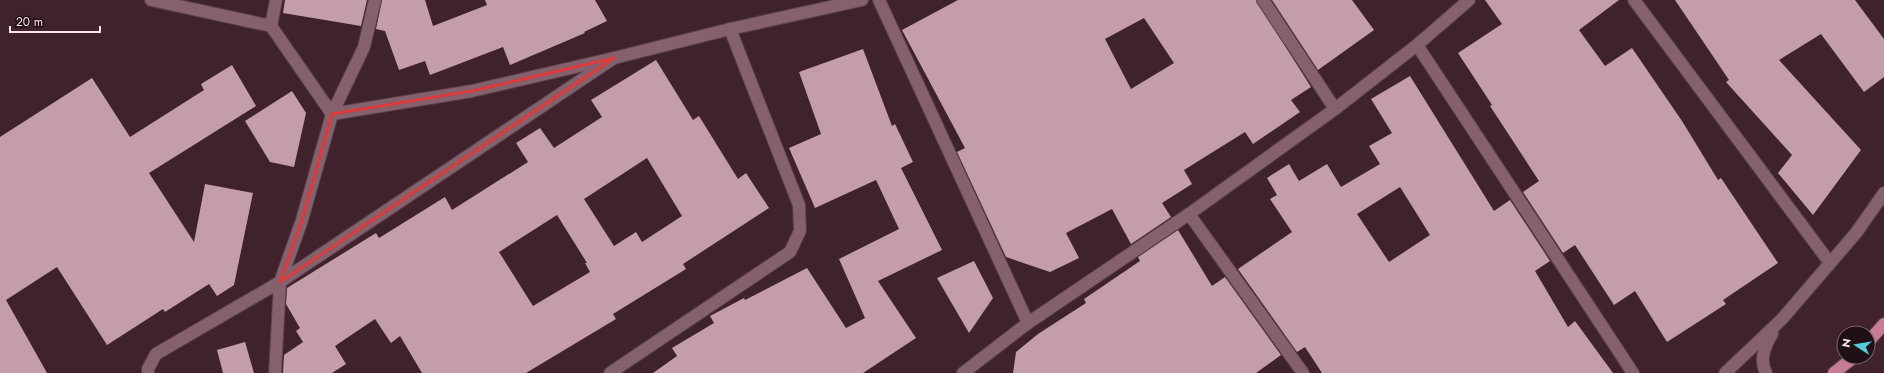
<svg xmlns="http://www.w3.org/2000/svg" width="1884" height="373" font-family="Jost,sans-serif">
	<style>
		.building { fill: #c39da8; fill-rule: evenodd }
		.lines { fill: none; stroke-linecap: round; stroke-linejoin: round }
		.street-casing { stroke: #583f47; stroke-width: 14 }
		.primary-casing { stroke: #583f47; stroke-width: 14 }
		.street { stroke: #84616c; stroke-width: 12 }
		.primary { stroke: #c87b95; stroke-width: 12 }
		.marked { fill: none; stroke: #da3b3b; stroke-width: 3; stroke-linejoin: round }
	</style>
	<rect width="100%" height="100%" fill="#40222c"/>
	<g class="building">
		<polygon points="285,0 367,0 361,26 283,13"/>
		<polygon points="382,0 425,0 433,26 487,5 485,0 595,0 607,21 584,32 585,33 510,65 503,47 430,75 425,61 399,70 385,31 376,29"/>
		<path d="M958 0H1256L1311 87 1291 100 1300 112 1253 144 1245 132 1184 170 1192 184 1162 203 1171 217 1131 244 1112 209 1066 233 1079 258 1050 272 1006 257 957 152 965 148 902 30ZM1144 18 1174 63 1131 89 1105 39Z"/>
		<polygon points="1272,0 1352,0 1374,30 1318,70"/>
		<polygon points="1485,0 1619,0 1579,30 1605,66 1632,48 1682,121 1718,180 1721,178 1778,263 1723,300 1726,304 1667,342 1635,291 1614,305 1575,245 1563,253 1523,192 1539,181 1490,106 1492,105 1458,53 1502,24"/>
		<polygon points="1675,0 1855,0 1884,39 1884,77 1864,92 1821,34 1779,60 1861,150 1813,215 1778,173 1792,155 1726,82 1729,80"/>
		<polygon points="863,49 892,126 895,124 913,162 901,168 942,250 878,281 916,338 863,373 653,373 677,356 672,348 714,323 710,316 744,298 745,300 807,268 846,328 865,318 839,259 899,229 876,180 815,208 789,148 821,134 799,72"/>
		<path d="M656 60 693 120 699 116 738 179 746 173 769 208 683 264 686 269 613 314 616 319 526 373H422L400 336 391 343 375 319 335 346 346 364 332 373H283L284 355 303 342 296 331 300 328 286 304 287 288 376 233 379 238 445 197 452 210 528 162 516 143 540 128 554 148 602 117 591 100ZM647 158 682 216 642 242 636 232 614 246 584 199ZM557 215 587 263H585L590 272 533 306 499 252Z"/>
		<polygon points="232,65 256,106 149,173 194,242 205,184 253,193 234,285 217,296 209,284 165,312 163,309 107,345 57,267 6,300 47,373 0,373 0,137 92,78 130,137 204,90 201,84"/>
		<path d="M1410 76 1494 211 1510 200 1550 261 1535 271 1568 327 1575 321 1613 373H1322L1305 347 1297 352 1238 269 1292 232 1270 199 1277 195 1267 178 1289 164 1299 181 1327 164 1341 187 1380 164 1369 146 1392 133 1371 99ZM1400 187 1430 235 1389 262 1357 214Z"/>
		<polygon points="292,91 306,113 294,167 270,162 245,121"/>
		<polygon points="1178,230 1212,286 1225,277 1281,355 1256,373 1013,373 1016,352 1038,334 1086,303 1084,299 1140,261 1138,257"/>
		<polygon points="974,261 993,298 969,333 937,278"/>
		<polygon points="245,342 254,373 223,373 217,350"/>
	</g>
	<g class="lines">
		<defs>
			<g id="street">
				<polyline points="151,0 271,26 332,114"/>
				<polyline points="879,0 1028,323"/>
				<polyline points="1263,0 1335,109"/>
				<polyline points="1634,0 1830,263"/>
				<polyline points="271,26 276,0"/>
				<polyline points="1417,45 1633,373"/>
				<polyline points="332,114 472,91 614,58 730,29 862,0"/>
				<polyline points="1189,214 1303,373"/>
				<polyline points="148,373 148,369 156,354 280,282 614,58"/>
				<polyline points="275,373 280,282 302,220 332,114 364,47 375,0"/>
				<polyline points="610,373 790,252 800,231 799,205 730,29"/>
				<polyline points="963,373 1028,323 1189,214 1335,109 1417,45 1469,0"/>
				<polyline points="1725,373 1782,319 1856,233 1884,193"/>
				<path d="M1766 373C1759 359 1765 346 1772 334"/>
			</g>
			<g id="primary">
				<polyline points="1868,342 1884,324"/>
				<polyline points="1834,373 1854,357"/>
			</g>
		</defs>
		<use href="#street" class="street-casing"/>
		<use href="#primary" class="primary-casing"/>
		<use href="#street" class="street"/>
		<use href="#primary" class="primary"/>
	</g>
	<path class="marked" d="M614 58 280 282 302 220 332 114 472 91Z"/>
	<g transform="translate(1856 345) rotate(282)"><circle r="19" fill="#1e1014" stroke="#76656a"/>
	<path d="M0-3L7 15L0 10L-7 15Z" fill="#54cadc"/>
	<text y="-6" font-size="11" font-weight="bold" text-anchor="middle" fill="#f9e5ea">N</text>
	</g>
	<path d="M10 26v6h90v-6" fill="none" stroke="#f9e5ea" stroke-width="2"/>
	<text x="16" y="26" font-size="12" fill="#f9e5ea" stroke="#1e1014" stroke-width="3" paint-order="stroke">20 m</text>
</svg>
